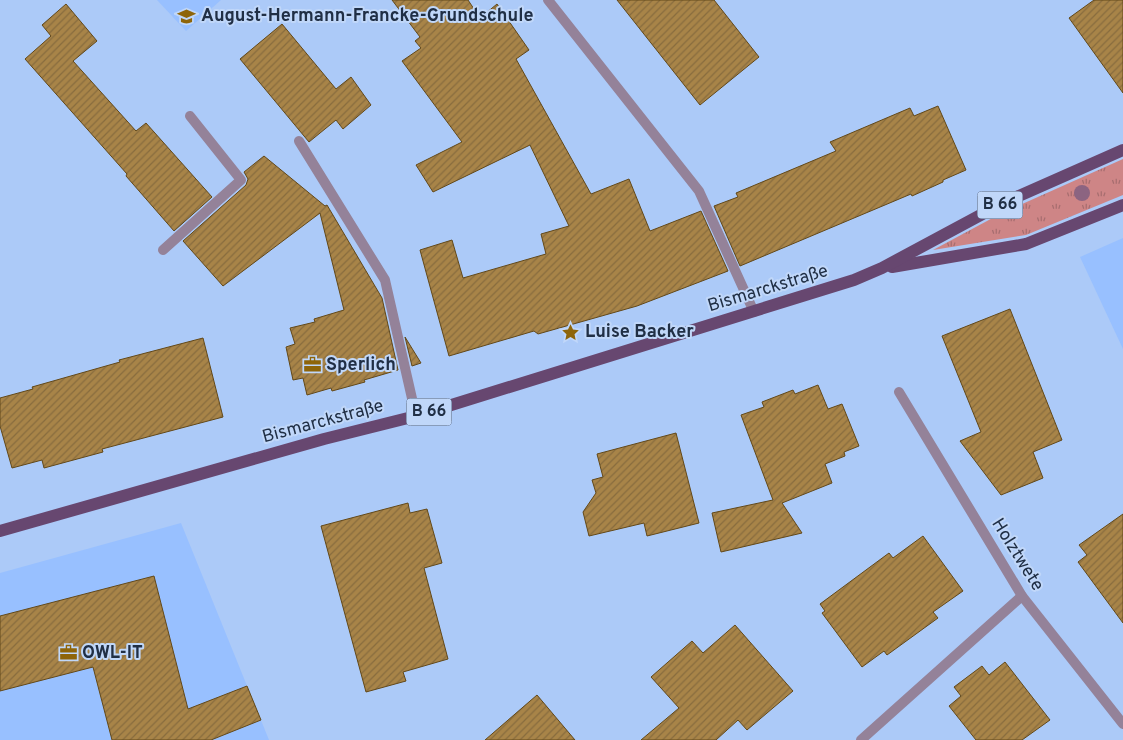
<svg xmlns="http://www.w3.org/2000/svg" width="1123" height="740" font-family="Overpass,sans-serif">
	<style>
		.built { fill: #98c0ff }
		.grass { fill: url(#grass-tufts) }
		.building { fill: url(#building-hatch); stroke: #624819 }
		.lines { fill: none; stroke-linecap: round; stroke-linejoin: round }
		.service { stroke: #948299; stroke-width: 10 }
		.minor { stroke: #948299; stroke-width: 10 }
		.primary { stroke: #674770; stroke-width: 12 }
		.tree { fill: #8c6481 }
		.labels { text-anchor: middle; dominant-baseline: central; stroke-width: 4; stroke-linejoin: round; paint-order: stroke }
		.shield { fill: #c0d7f9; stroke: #50617b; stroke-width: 1 }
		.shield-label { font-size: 16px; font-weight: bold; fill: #202f45 }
		.poi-label { font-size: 18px; font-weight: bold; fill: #202f45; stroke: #c0d7f9; text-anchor: start }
		.street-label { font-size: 18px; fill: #202f45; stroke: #c0d7f9 }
	</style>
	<defs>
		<pattern id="grass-tufts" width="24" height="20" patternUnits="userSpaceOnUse" patternTransform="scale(1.25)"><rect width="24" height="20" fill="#ce8586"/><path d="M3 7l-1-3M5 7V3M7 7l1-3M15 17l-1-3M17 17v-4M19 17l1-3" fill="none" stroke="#a76d6f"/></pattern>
		<pattern id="building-hatch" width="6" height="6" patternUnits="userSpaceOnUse" patternTransform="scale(1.25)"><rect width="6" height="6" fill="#a88448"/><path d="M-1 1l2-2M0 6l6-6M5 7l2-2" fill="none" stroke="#886c3e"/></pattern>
	</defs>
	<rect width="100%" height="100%" fill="#accaf8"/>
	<g class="built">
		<polygon points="157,0 221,0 186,31"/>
		<polygon points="1123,238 1123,349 1080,257"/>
		<polygon points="181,523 269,740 0,740 0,573"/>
	</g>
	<polygon class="grass" points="1123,159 1123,195 1026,235 933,250 1000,214"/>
	<g class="building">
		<polygon points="392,0 468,0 480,18 497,4 529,50 516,59 591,194 629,179 650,231 701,211 728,271 637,306 538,334 534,331 449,356 420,250 452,240 463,278 546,254 541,234 569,226 530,145 433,192 416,165 462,142 402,61 421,48 415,41 420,37"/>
		<polygon points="617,0 714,0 759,57 700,105"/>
		<polygon points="1094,0 1123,0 1123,93 1069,18"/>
		<polygon points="66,4 97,41 73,61 136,131 146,123 212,197 174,231 126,176 127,174 25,59 51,36 42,25"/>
		<polygon points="282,24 336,89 351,77 371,105 343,129 336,120 309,142 240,59"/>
		<polygon points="938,106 966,170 943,180 943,182 912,196 911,194 740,266 714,206 738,197 736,193 836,151 830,142 910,108 914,116"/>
		<polygon points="264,156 325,206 327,205 382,298 398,370 364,380 365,382 332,391 331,388 307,395 303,378 293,380 286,347 295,344 290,328 315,322 314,319 344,310 320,213 223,286 183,241 246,185 248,179 244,172"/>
		<polygon points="1010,309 1062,440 1033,452 1043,478 1001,495 960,441 981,432 942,336"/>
		<polygon points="405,337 421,363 412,366"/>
		<polygon points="203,338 223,417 102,449 103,452 44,468 42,460 12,468 0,426 0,398 33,389 32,387 120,362 119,360"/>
		<polygon points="818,385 828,409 842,404 859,446 844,452 845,456 825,464 832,483 782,503 802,533 721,552 712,513 773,500 741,415 764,407 762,402 793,390 795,394"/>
		<polygon points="676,433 699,523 647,536 644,523 589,536 583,512 596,493 592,480 603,477 597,454"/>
		<polygon points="408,503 410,513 427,509 442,563 424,568 448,659 403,672 406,681 366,692 321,526"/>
		<polygon points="1123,514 1123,623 1078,562 1087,555 1079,545"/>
		<polygon points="923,536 963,591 933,612 938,618 887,655 884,651 862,667 822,613 825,611 820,604 889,553 893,558"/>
		<polygon points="154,576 188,709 247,686 261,720 211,740 112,740 93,667 0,691 0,616"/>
		<polygon points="735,625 793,691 747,730 738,720 716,740 641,740 679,708 651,677 692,641 703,653"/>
		<polygon points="1005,662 1050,720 1022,740 976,740 949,706 961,696 954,687 982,666 989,675"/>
		<polygon points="537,695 575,740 485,740"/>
	</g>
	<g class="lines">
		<g class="service">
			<polyline points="548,0 699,191 754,312"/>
			<polyline points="299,141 385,280 416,416"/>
			<polyline points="163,250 241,180 190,116"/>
			<polyline points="861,740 1022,596"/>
		</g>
		<polyline class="minor" points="899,392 1022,596 1123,724"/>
		<g class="primary">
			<polyline points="892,267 1026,244 1123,205"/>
			<polyline points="0,531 324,439 416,416 854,280 882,268 1003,203 1123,150"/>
		</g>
	</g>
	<circle class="tree" cx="1082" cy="193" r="8"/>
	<defs>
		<symbol id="school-bare" viewBox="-9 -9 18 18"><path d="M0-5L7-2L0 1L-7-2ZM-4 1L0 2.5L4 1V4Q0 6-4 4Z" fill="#8e650a" stroke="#c0d7f9" stroke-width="2.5" paint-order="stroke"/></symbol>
		<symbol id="sight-bare" viewBox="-9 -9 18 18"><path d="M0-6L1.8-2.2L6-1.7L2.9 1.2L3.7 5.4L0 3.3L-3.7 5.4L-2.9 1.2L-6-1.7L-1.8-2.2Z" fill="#8e650a" stroke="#c0d7f9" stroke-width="2.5" paint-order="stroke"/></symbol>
		<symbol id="office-bare" viewBox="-9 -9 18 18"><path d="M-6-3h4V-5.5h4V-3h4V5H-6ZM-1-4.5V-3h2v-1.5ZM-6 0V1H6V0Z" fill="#8e650a" stroke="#c0d7f9" stroke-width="2.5" paint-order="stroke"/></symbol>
	</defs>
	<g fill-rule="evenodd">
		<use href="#school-bare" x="174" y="4" width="25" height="25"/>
		<use href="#sight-bare" x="558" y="320" width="25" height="25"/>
		<use href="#office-bare" x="300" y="352" width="25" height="25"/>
		<use href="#office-bare" x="56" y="640" width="25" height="25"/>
	</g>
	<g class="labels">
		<g class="shield">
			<rect x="977.5" y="191.5" width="45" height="27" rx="4"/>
			<rect x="406.5" y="398.5" width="45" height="27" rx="4"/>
		</g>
		<g class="shield-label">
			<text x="1000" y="205">B 66</text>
			<text x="429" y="412">B 66</text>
		</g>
		<g class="poi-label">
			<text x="201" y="16">August-Hermann-Francke-Grundschule</text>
			<text x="585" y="332">Luise Backer</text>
			<text x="326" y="365">Sperlich</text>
			<text x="82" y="653">OWL-IT</text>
		</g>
		<g class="street-label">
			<text transform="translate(768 289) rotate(-17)">Bismarckstraße</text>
			<text transform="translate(323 422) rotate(-15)">Bismarckstraße</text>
			<text transform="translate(1017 555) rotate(58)">Holztwete</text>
		</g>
	</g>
</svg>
